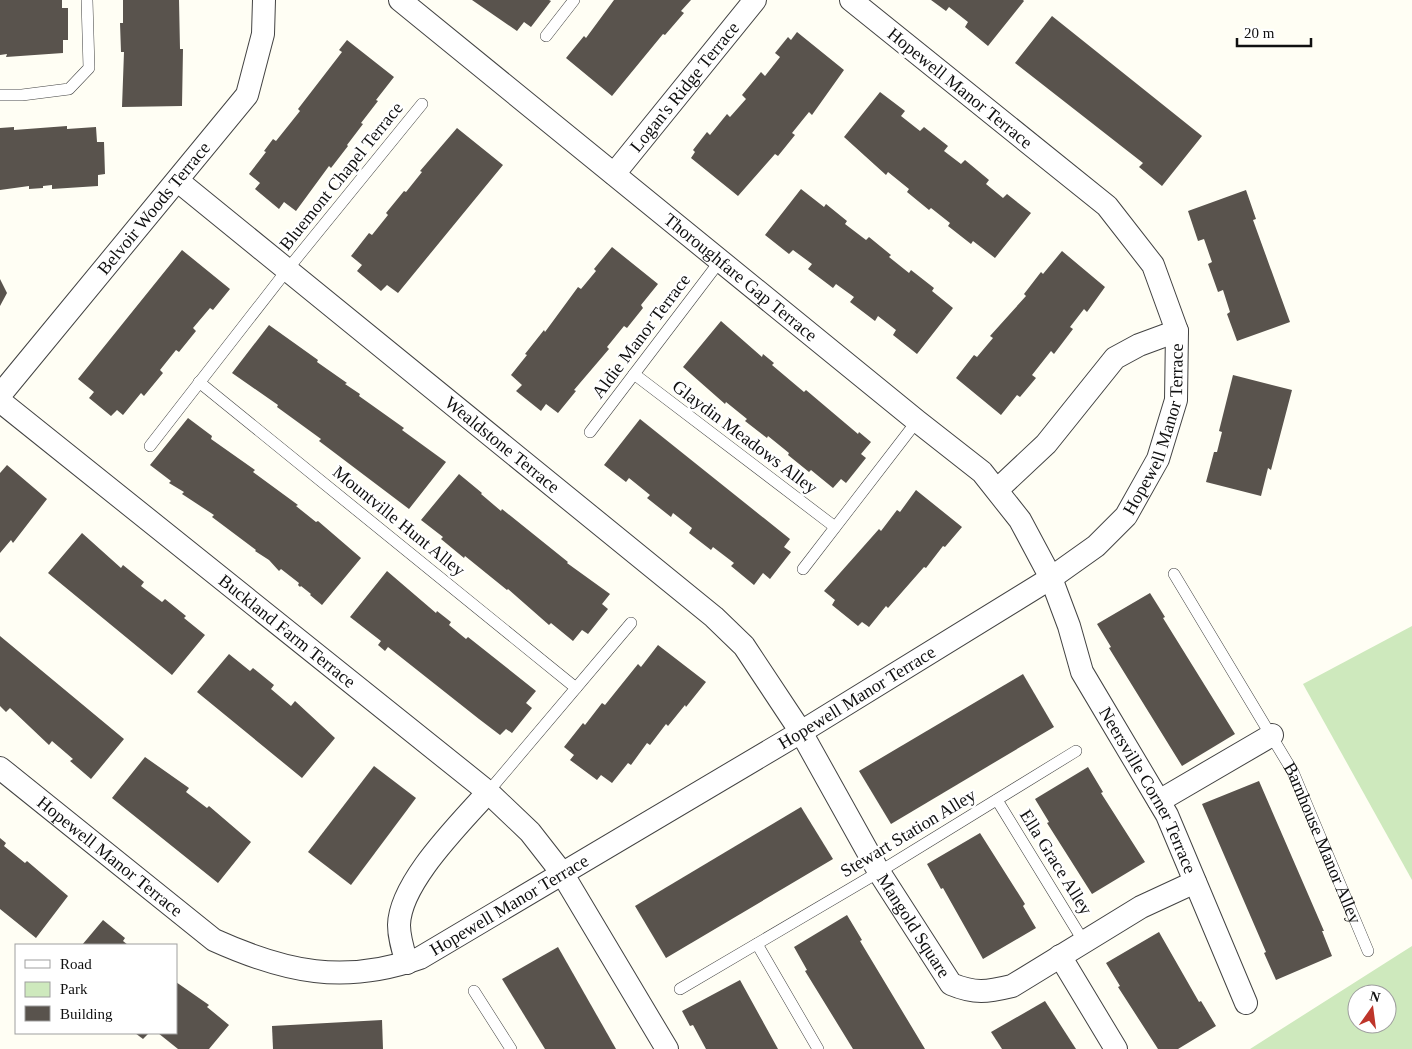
<svg xmlns="http://www.w3.org/2000/svg" width="1412" height="1049" font-family="Georgia,serif">
	<style>
		.green { fill: #cee9bd; fill-rule: evenodd }
		.building { fill: #59534d }
		.lines { fill: none; stroke-linecap: round; stroke-linejoin: round }
		.service-casing { stroke: #434343; stroke-width: 12 }
		.minor-casing { stroke: #434343; stroke-width: 24 }
		.service { stroke: #fff; stroke-width: 11 }
		.minor { stroke: #fff; stroke-width: 22 }
		.labels { text-anchor: middle; dominant-baseline: central; stroke-width: 5; stroke-linejoin: round; paint-order: stroke }
		.street-label { font-size: 18px; fill: #101010; stroke: #fff }
	</style>
	<rect width="100%" height="100%" fill="#fffef4"/>
	<g class="green">
		<polygon points="1412,626 1412,880 1303,684"/>
		<path d="M1412 946V1049H1250ZM1357 994H1387V1024H1357Z"/>
	</g>
	<g class="building">
		<polygon points="0,0 62,0 62,8 68,8 68,40 63,40 63,53 6,57 7,54 0,55"/>
		<polygon points="123,0 179,0 180,49 183,49 182,106 122,107 124,52 121,52 120,23 123,23"/>
		<polygon points="472,0 549,0 551,1 531,27 524,22 517,31"/>
		<polygon points="614,0 691,0 681,11 684,13 665,35 663,34 612,96 566,58 584,36 586,38"/>
		<polygon points="931,0 1023,0 1024,1 988,46 965,27 968,22 949,7 946,11"/>
		<polygon points="1052,16 1202,136 1162,186 1139,167 1143,163 1015,63"/>
		<polygon points="797,32 844,70 812,115 809,112 792,133 795,135 778,156 775,154 738,196 691,158 695,152 693,150 707,132 710,135 727,114 730,117 746,99 742,95 761,72 765,76 780,57 775,53 788,37 791,40"/>
		<polygon points="347,40 394,77 376,100 378,101 361,123 363,124 347,145 348,146 331,168 329,166 296,211 284,202 279,209 255,189 260,183 249,174 266,152 264,151 273,139 276,141 300,111 298,109 342,52 339,50"/>
		<polygon points="880,92 905,111 901,116 920,131 924,127 948,146 944,151 961,164 965,160 989,180 986,184 1003,198 1007,194 1031,213 995,258 973,241 971,244 948,226 950,223 931,208 929,210 907,192 909,189 888,172 886,175 844,137"/>
		<polygon points="67,126 67,129 96,127 97,142 104,142 105,174 98,175 98,186 52,189 52,185 43,186 43,188 29,189 29,186 0,190 0,128 14,127 14,130"/>
		<polygon points="457,128 503,165 398,293 387,285 381,291 357,271 362,265 351,256 369,233 372,235 388,215 386,213 404,191 406,192 422,172 420,171"/>
		<polygon points="801,189 824,207 826,204 847,221 845,224 866,240 869,237 891,255 889,257 909,273 911,270 934,288 932,291 953,308 917,354 893,335 896,330 878,316 875,321 850,302 854,297 836,284 833,288 808,269 812,264 793,250 789,254 765,235"/>
		<polygon points="1246,190 1256,219 1253,220 1290,322 1237,341 1227,314 1230,312 1223,290 1218,292 1208,264 1212,262 1204,239 1198,241 1188,211"/>
		<polygon points="612,247 658,284 641,305 643,308 627,328 624,326 607,347 609,349 574,390 576,391 558,413 546,404 541,411 516,391 522,385 511,375 527,355 525,354 544,330 545,332 578,287 581,289 596,271 594,269"/>
		<polygon points="182,250 230,289 213,310 210,308 193,328 196,331 179,352 176,350 160,370 163,373 144,396 141,393 123,415 117,410 111,416 89,398 94,392 78,379"/>
		<polygon points="1062,251 1105,287 1087,312 1084,309 1070,327 1073,329 1054,354 1051,351 1032,375 1036,378 1020,397 1017,395 1001,415 956,378 974,355 977,357 993,338 990,336 1026,296 1024,294 1041,272 1043,274"/>
		<polygon points="0,279 7,293 0,306"/>
		<polygon points="721,321 762,357 763,354 774,363 772,365 804,392 806,390 858,434 859,432 871,442 861,454 866,458 846,483 841,479 833,488 811,470 809,472 788,455 789,453 768,436 767,438 745,421 747,419 726,402 725,404 683,367"/>
		<polygon points="269,325 318,360 317,362 347,383 345,384 360,394 359,396 404,428 402,430 446,462 409,509 319,441 321,439 277,407 278,405 232,373"/>
		<polygon points="1233,375 1292,390 1271,470 1268,468 1261,496 1206,482 1214,452 1217,452 1222,432 1219,431"/>
		<polygon points="188,418 212,436 211,439 255,470 253,472 298,505 296,506 316,522 318,521 361,558 322,605 310,595 311,594 301,586 300,587 298,585 299,583 281,569 279,571 269,560 255,551 256,550 212,517 214,515 182,494 184,492 169,483 171,481 150,465"/>
		<polygon points="640,419 790,539 784,547 791,552 770,579 763,573 754,585 731,566 734,563 713,547 711,550 689,533 692,528 673,513 671,517 647,498 650,495 629,478 626,482 604,465"/>
		<polygon points="7,465 47,499 13,543 11,540 0,553 0,473"/>
		<polygon points="459,474 482,493 481,494 501,511 502,509 568,562 567,563 610,594 602,604 608,609 588,634 582,630 573,641 551,623 549,625 508,589 507,590 465,556 464,558 441,539 443,537 421,520"/>
		<polygon points="916,490 962,527 945,547 943,546 926,568 924,567 888,608 886,606 869,627 862,622 858,626 832,605 835,600 824,591 879,529 881,531 897,510 900,512"/>
		<polygon points="82,533 121,568 123,565 144,582 141,586 162,602 165,599 186,616 184,618 205,635 172,675 48,573"/>
		<polygon points="387,571 436,613 437,611 451,622 449,625 466,639 468,637 536,691 526,703 532,708 512,733 506,729 500,735 479,719 388,647 385,651 378,645 381,641 350,617"/>
		<polygon points="1150,593 1165,617 1163,618 1235,734 1182,766 1109,648 1111,647 1097,624"/>
		<polygon points="0,636 124,739 91,779 70,761 73,759 52,741 49,745 10,708 6,712 0,706"/>
		<polygon points="658,645 706,682 686,707 685,705 668,726 666,724 650,745 647,743 631,765 628,763 612,783 601,775 597,780 570,760 574,755 564,747 583,723 585,725 602,703 605,705 638,664 641,667"/>
		<polygon points="229,654 250,671 253,668 274,685 271,689 291,706 295,701 335,738 302,778 197,692"/>
		<polygon points="1023,674 1054,727 891,824 859,771"/>
		<polygon points="145,757 189,788 186,792 207,808 209,806 251,842 218,883 112,798"/>
		<polygon points="374,766 416,798 351,885 308,852"/>
		<polygon points="1088,767 1103,792 1101,793 1145,862 1092,894 1047,823 1049,822 1035,799"/>
		<polygon points="1259,781 1324,931 1322,931 1332,956 1276,980 1264,953 1266,952 1202,804"/>
		<polygon points="801,807 833,859 666,958 635,906"/>
		<polygon points="980,833 1025,904 1023,906 1036,928 983,959 943,888 941,889 927,864"/>
		<polygon points="0,838 6,843 4,846 25,863 27,861 68,896 36,938 0,909"/>
		<polygon points="847,915 862,940 860,941 925,1049 853,1049 805,971 807,970 794,947"/>
		<polygon points="103,920 125,938 123,941 128,945 82,945"/>
		<polygon points="1159,932 1199,1002 1201,1001 1216,1026 1178,1049 1158,1049 1118,987 1120,986 1106,963"/>
		<polygon points="558,947 616,1049 545,1049 502,979"/>
		<polygon points="740,980 778,1049 706,1049 693,1025 690,1026 682,1011"/>
		<polygon points="176,982 209,1005 207,1007 229,1025 209,1049 178,1049 158,1033 176,1033"/>
		<polygon points="1045,1001 1076,1049 1002,1049 991,1032"/>
		<polygon points="382,1020 383,1049 273,1049 272,1026"/>
		<polygon points="135,1033 149,1033 143,1039"/>
	</g>
	<g class="lines">
		<defs>
			<g id="service">
				<polyline points="546,36 574,0"/>
				<polyline points="0,95 22,95 69,89 89,68 87,0"/>
				<polyline points="634,374 835,527"/>
				<polyline points="199,382 576,688"/>
				<polyline points="590,432 720,261"/>
				<polyline points="150,446 287,270 422,104"/>
				<polyline points="803,569 917,421"/>
				<path id="s1" d="M1174 574 1293 772 1368 951"/>
				<polyline points="488,792 631,623"/>
				<polyline points="997,800 1084,942"/>
				<polyline points="757,944 818,1049"/>
				<polyline points="680,989 879,872 1076,751"/>
				<polyline points="474,991 511,1049"/>
			</g>
			<g id="minor">
				<path id="s2" d="M400 0 917 421 982 472 1020 520 1051 578 1069 626 1082 672 1167 815 1246 1003"/>
				<path id="s3" d="M614 174 755 0"/>
				<path id="s4" d="M178 181 714 617 744 646 801 732 879 872 951 984C975 994 987 992 1012 986L1141 907 1195 882"/>
				<path id="s5" d="M0 395 247 95 263 34 264 0"/>
				<path id="s6" d="M0 401 488 792 530 832 562 873 667 1049"/>
				<polyline points="997,490 1046,444 1115,358 1139,345 1177,331"/>
				<path id="s7" d="M0 768 214 940C285 972 344 985 420 958L801 732 1051 578 1096 546 1126 516 1158 459 1176 400 1177 331 1153 265 1107 206 851 0"/>
				<polyline points="1159,801 1272,735"/>
				<polyline points="1060,956 1116,1049"/>
				<path d="M407 963C403 950 399 938 399 925 400 882 460 824 488 792"/>
			</g>
		</defs>
		<use href="#service" class="service-casing"/>
		<use href="#minor" class="minor-casing"/>
		<use href="#service" class="service"/>
		<use href="#minor" class="minor"/>
	</g>
	<g class="labels">
		<g class="street-label">
			<text stroke="none"><textPath href="#s3" startOffset="112">Logan's Ridge Terrace</textPath></text>
			<text transform="translate(960 88) rotate(39)">Hopewell Manor Terrace</text>
			<text transform="translate(341 176) rotate(-51)">Bluemont Chapel Terrace</text>
			<text stroke="none"><textPath href="#s5" startOffset="242">Belvoir Woods Terrace</textPath></text>
			<text stroke="none"><textPath href="#s2" startOffset="439">Thoroughfare Gap Terrace</textPath></text>
			<text transform="translate(641 336) rotate(-53)">Aldie Manor Terrace</text>
			<text stroke="none"><textPath href="#s7" startOffset="1415">Hopewell Manor Terrace</textPath></text>
			<text transform="translate(745 437) rotate(37)">Glaydin Meadows Alley</text>
			<text stroke="none"><textPath href="#s4" startOffset="418">Wealdstone Terrace</textPath></text>
			<text transform="translate(399 521) rotate(39)">Mountville Hunt Alley</text>
			<text stroke="none"><textPath href="#s6" startOffset="368">Buckland Farm Terrace</textPath></text>
			<text stroke="none"><textPath href="#s7" startOffset="996">Hopewell Manor Terrace</textPath></text>
			<text stroke="none"><textPath href="#s2" startOffset="1111">Neersville Corner Terrace</textPath></text>
			<text transform="translate(908 833) rotate(-31)">Stewart Station Alley</text>
			<text stroke="none"><textPath href="#s1" startOffset="308">Barnhouse Manor Alley</textPath></text>
			<text stroke="none"><textPath href="#s7" startOffset="141">Hopewell Manor Terrace</textPath></text>
			<text transform="translate(1056 862) rotate(58)">Ella Grace Alley</text>
			<text stroke="none"><textPath href="#s7" startOffset="591">Hopewell Manor Terrace</textPath></text>
			<text stroke="none"><textPath href="#s4" startOffset="1060">Mangold Square</textPath></text>
		</g>
	</g>
	<rect x="15" y="944" width="162" height="90" fill="#ffffff" stroke="#9f9f9f"/>
	<rect x="25" y="960" width="25" height="8" fill="#ffffff" stroke="#9f9f9f"/>
	<text x="60" y="969" font-size="15" fill="#101010">Road</text>
	<rect x="25" y="982" width="25" height="15" fill="#cee9bd" stroke="#9f9f9f"/>
	<text x="60" y="994" font-size="15" fill="#101010">Park</text>
	<rect x="25" y="1006" width="25" height="15" fill="#59534d" stroke="#9f9f9f"/>
	<text x="60" y="1019" font-size="15" fill="#101010">Building</text>
	<g transform="translate(1372 1009) rotate(14)"><circle r="24" fill="#ffffff" stroke="#9f9f9f"/>
	<path d="M0-4L9 19L0 12L-9 19Z" fill="#be352a"/>
	<text y="-8" font-size="14" font-weight="bold" text-anchor="middle" fill="#101010">N</text>
	</g>
	<path d="M1237 38v8h74v-8" fill="none" stroke="#101010" stroke-width="2.5"/>
	<text x="1244" y="38" font-size="15" fill="#101010" stroke="#ffffff" stroke-width="4" paint-order="stroke">20 m</text>
</svg>
